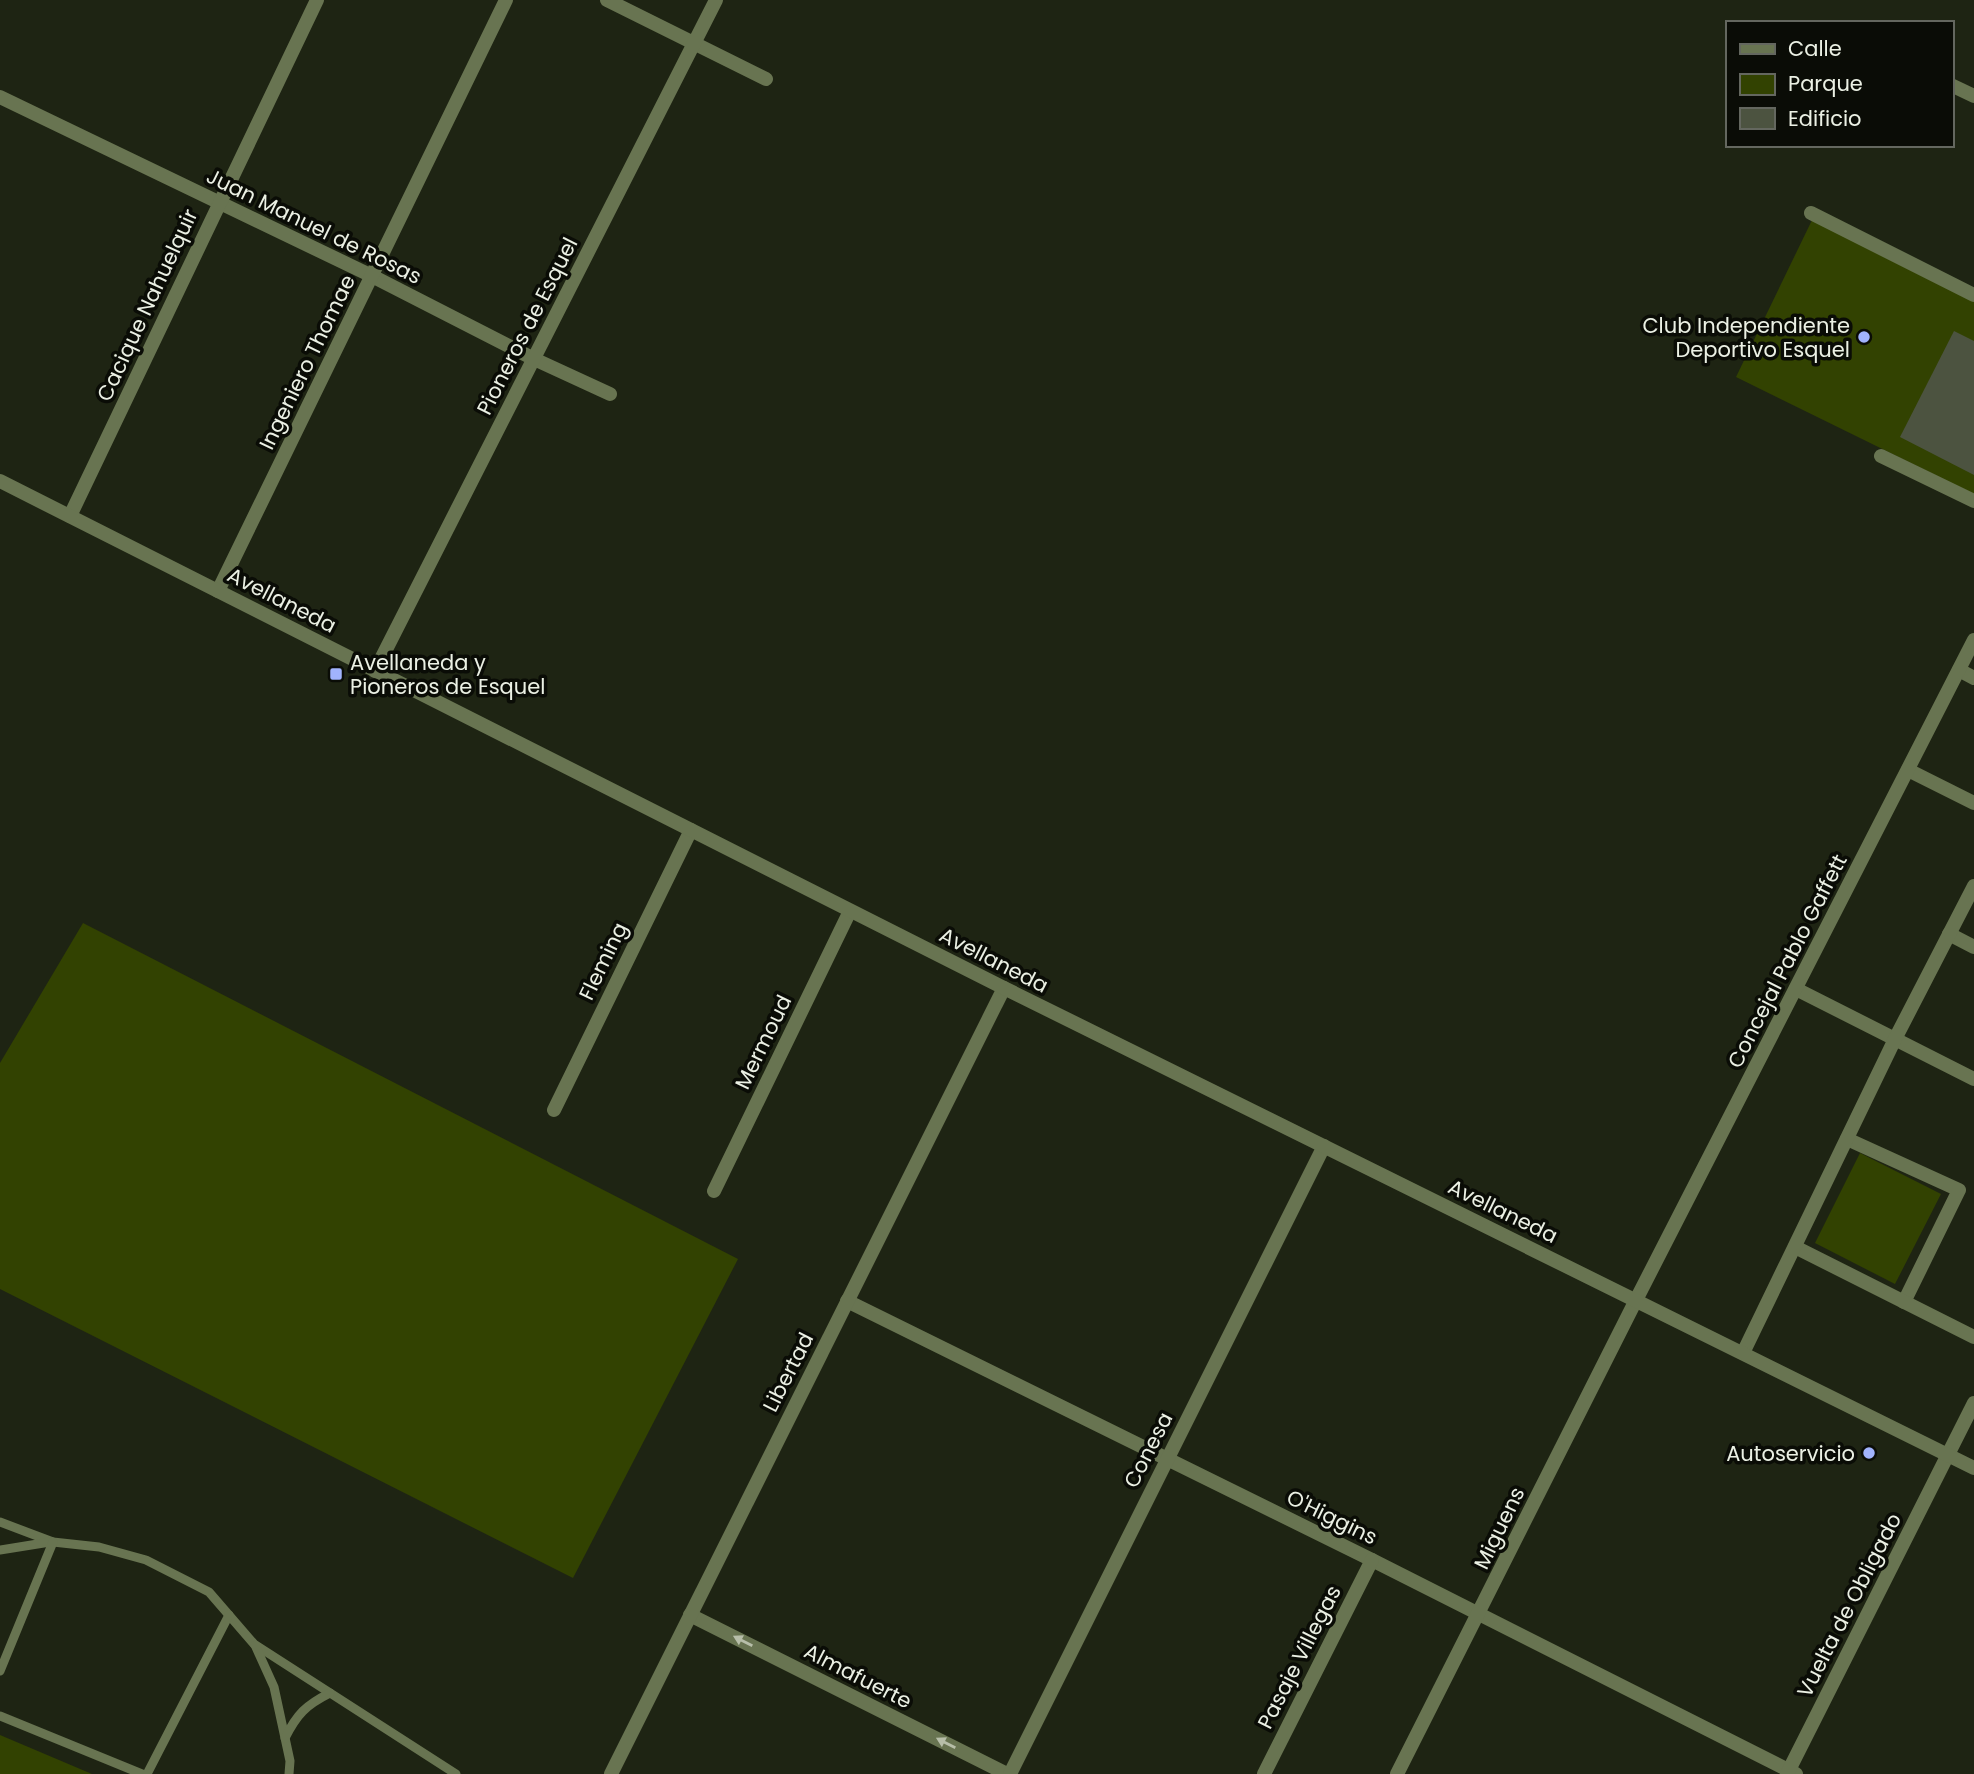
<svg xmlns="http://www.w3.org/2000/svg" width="1974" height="1774" font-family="Poppins,sans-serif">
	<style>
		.green { fill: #324201 }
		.building { fill: #4c5340 }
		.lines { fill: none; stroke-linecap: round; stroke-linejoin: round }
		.service { stroke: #687451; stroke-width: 9 }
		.minor { stroke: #687451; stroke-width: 14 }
		.tertiary { stroke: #687451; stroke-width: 14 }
		.oneway { fill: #b7bea9 }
		.poi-dot { fill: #a1b3fd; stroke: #0a0c06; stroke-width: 2.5 }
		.labels { text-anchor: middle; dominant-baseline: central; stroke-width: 7; stroke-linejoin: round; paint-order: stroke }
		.street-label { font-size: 21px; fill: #ebf0e4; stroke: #0a0c06 }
		.poi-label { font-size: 21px; fill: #ebf0e4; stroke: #0a0c06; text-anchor: end }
	</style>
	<rect width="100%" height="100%" fill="#1e2413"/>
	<g class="green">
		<polygon points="1813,218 1974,297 1974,494 1736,377"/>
		<polygon points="83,923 738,1259 573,1578 0,1289 0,1063"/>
		<polygon points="1860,1153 1941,1194 1895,1284 1815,1243"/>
		<polygon points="0,1735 92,1774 0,1774"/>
	</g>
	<polygon class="building" points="1954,331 1974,341 1974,475 1900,437"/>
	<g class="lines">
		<g class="service">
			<polyline points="0,1522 53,1542 99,1547 146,1560 209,1592 254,1644 456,1774"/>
			<polyline points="0,1550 50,1542"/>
			<polyline points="255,1645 274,1687 290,1761 289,1774"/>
			<polyline points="0,1671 53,1542"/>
			<polyline points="0,1716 142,1774"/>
			<path d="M285 1738C297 1714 306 1705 330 1693"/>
			<polyline points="147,1774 229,1615"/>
		</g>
		<g class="minor">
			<polyline points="607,0 766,79"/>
			<polyline points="1951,85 1974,96"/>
			<polyline points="0,97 372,276 534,359 610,394"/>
			<polyline points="1811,213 1974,295"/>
			<polyline points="1881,456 1974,501"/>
			<polyline points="70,516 317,0"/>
			<polyline points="218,591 506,0"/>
			<polyline points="1959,670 1974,678"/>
			<polyline points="375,671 716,0"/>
			<polyline points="1908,770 1974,803"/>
			<polyline points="1949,934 1974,947"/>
			<polyline points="1796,989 1974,1079"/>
			<polyline points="554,1110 691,830"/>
			<polyline points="1847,1139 1959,1190 1904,1302"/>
			<polyline points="714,1191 850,911"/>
			<polyline points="1795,1247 1974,1337"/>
			<polyline points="847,1301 1372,1560 1796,1774"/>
			<polyline points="1743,1353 1895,1039 1974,886"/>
			<polyline points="690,1615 1007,1774"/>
			<polyline points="611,1774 1004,988"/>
			<polyline points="1010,1774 1324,1146"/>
			<polyline points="1264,1774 1372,1560"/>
			<polyline points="1397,1774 1636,1300 1974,640"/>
			<polyline points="1787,1774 1974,1403"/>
		</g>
		<polyline class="tertiary" points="0,481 1004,988 1974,1468"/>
	</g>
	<defs><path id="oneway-solid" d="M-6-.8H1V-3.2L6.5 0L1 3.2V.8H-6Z" transform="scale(1.75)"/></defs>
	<g class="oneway">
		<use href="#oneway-solid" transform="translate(743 1641) rotate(-153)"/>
		<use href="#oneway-solid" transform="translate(946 1743) rotate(-153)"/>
	</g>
	<g class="poi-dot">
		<circle cx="1864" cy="337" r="7"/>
		<rect x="329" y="667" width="14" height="14" rx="3.5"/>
		<circle cx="1869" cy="1453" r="7"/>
	</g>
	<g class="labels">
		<g class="street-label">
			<text transform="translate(314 226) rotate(26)">Juan Manuel de Rosas</text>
			<text transform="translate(147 305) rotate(-65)">Cacique Nahuelquir</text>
			<text transform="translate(527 326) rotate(-63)">Pioneros de Esquel</text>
			<text transform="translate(307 362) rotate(-64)">Ingeniero Thomae</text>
			<text transform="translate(282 600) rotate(27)">Avellaneda</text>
			<text transform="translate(994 960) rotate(27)">Avellaneda</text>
			<text transform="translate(603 961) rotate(-64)">Fleming</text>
			<text transform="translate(1787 961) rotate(-63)">Concejal Pablo Gaffett</text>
			<text transform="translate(763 1042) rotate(-64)">Mermoud</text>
			<text transform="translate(1503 1211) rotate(26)">Avellaneda</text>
			<text transform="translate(788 1372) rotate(-63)">Libertad</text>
			<text transform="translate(1148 1450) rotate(-63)">Conesa</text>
			<text transform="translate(1332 1517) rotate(26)">O'Higgins</text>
			<text transform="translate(1499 1528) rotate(-64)">Miguens</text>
			<text transform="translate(1849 1605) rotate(-63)">Vuelta de Obligado</text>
			<text transform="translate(1299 1657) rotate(-63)">Pasaje Villegas</text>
			<text transform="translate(858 1676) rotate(27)">Almafuerte</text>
		</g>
		<g class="poi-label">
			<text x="1850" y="325">Club Independiente<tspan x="1850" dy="24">Deportivo Esquel</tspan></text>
			<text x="350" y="662" text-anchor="start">Avellaneda y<tspan x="350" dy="24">Pioneros de Esquel</tspan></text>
			<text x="1855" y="1453">Autoservicio</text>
		</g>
	</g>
	<rect x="1726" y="21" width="228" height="126" fill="#0a0c06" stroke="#64675f" stroke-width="2"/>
	<rect x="1740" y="44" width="35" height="10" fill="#687451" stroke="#64675f" stroke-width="2"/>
	<text x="1788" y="56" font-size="21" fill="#ebf0e4">Calle</text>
	<rect x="1740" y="74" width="35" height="21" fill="#324201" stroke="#64675f" stroke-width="2"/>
	<text x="1788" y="91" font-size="21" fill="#ebf0e4">Parque</text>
	<rect x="1740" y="108" width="35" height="21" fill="#4c5340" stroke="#64675f" stroke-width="2"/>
	<text x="1788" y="126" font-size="21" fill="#ebf0e4">Edificio</text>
</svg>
